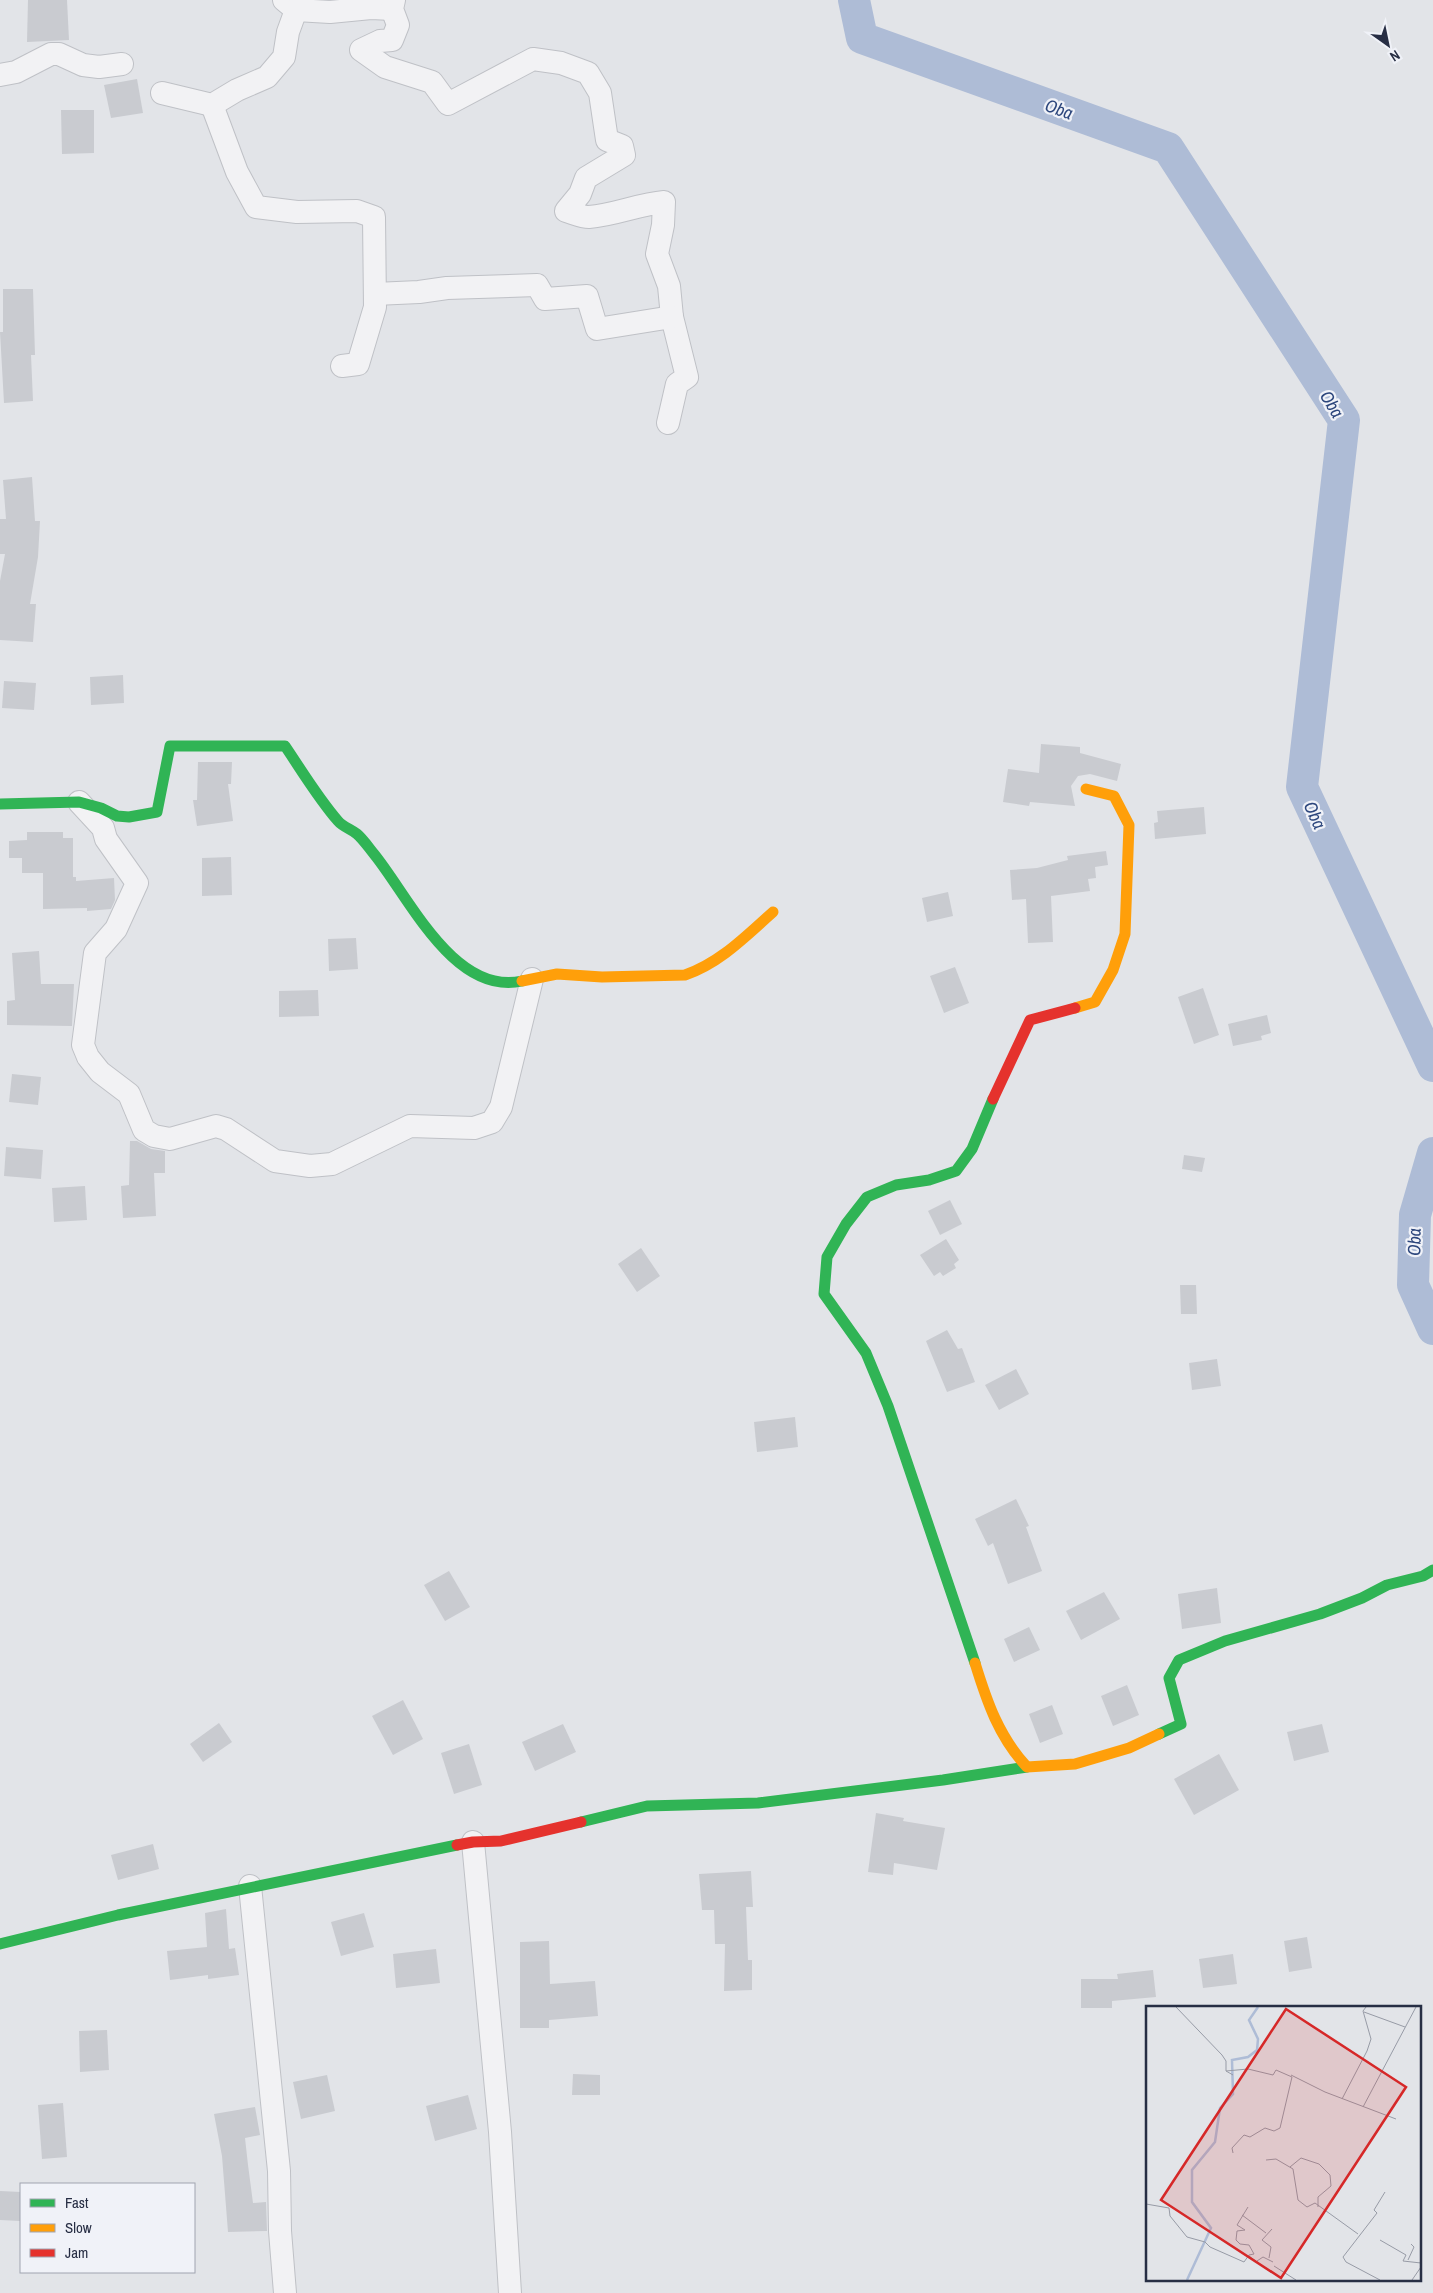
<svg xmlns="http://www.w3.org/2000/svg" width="1433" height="2293" font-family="'Archivo Narrow',sans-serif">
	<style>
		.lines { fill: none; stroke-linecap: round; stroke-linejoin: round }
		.river { stroke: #aebcd6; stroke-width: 32 }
		.building { fill: #c9cbd0 }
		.street-casing { stroke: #bfc1c6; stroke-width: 24 }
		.street { stroke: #f2f2f4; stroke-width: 22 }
		.fast { stroke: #30b455; stroke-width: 11 }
		.slow { stroke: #ff9f0a; stroke-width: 11 }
		.jam { stroke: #e5322d; stroke-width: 11 }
		.labels { text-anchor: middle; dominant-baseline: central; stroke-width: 4.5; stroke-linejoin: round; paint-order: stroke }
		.water-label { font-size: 18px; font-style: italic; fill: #2c467c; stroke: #f0f2f8 }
		.inset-river { fill: none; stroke: #aebcd6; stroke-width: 2.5 }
		.inset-road { fill: none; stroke: #979ba6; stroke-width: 1 }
		.view { fill: #d62828; fill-opacity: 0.15; stroke: #d62828; stroke-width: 2.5 }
		.inset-edge { fill: none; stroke: #272e44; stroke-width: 2.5 }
	</style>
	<rect width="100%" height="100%" fill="#e2e4e8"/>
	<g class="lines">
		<g class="river">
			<polyline points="854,0 862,38 1168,148 1344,420 1302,787 1433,1066"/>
			<polyline points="1433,1153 1415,1215 1413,1285 1433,1329"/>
		</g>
	</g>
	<g class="building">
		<polygon points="28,0 67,0 69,40 27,42"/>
		<polygon points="137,79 143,113 111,118 104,85"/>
		<polygon points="61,110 94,110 94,153 62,154"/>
		<polygon points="3,289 33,289 35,355 31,355 33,401 4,403 0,332 3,332"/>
		<polygon points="32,477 35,521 40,521 38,557 30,604 36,604 33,642 0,640 0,581 5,554 0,554 0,519 6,519 3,480"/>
		<polygon points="123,675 124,703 91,705 90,677"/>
		<polygon points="4,681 36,683 34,710 2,708"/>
		<polygon points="1041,744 1080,747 1080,753 1121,764 1117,781 1090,774 1078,776 1071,786 1075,806 1030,802 1029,806 1003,802 1008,769 1039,773"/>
		<polygon points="198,762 232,762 231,784 228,784 233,821 197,826 193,800 197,800"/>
		<polygon points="1204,807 1206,834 1155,839 1154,823 1158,822 1157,811"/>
		<polygon points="27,832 63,832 63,838 73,838 73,877 76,877 76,881 114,878 115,900 111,909 87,911 87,908 43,909 43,873 22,873 22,858 9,858 9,841 27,840"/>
		<polygon points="1106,851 1108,865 1095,867 1096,878 1088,879 1090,891 1051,896 1053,942 1028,943 1026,899 1012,900 1010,870 1037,868 1068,860 1067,856"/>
		<polygon points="231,857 232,895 202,896 202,858"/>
		<polygon points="948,892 953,916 927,922 922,898"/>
		<polygon points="356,938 358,969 329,971 328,939"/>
		<polygon points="39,951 41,984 74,984 72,1026 7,1025 7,1001 15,1000 12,953"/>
		<polygon points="955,967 969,1003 944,1013 930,976"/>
		<polygon points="1203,988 1219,1035 1194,1044 1178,997"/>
		<polygon points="318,990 319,1016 279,1017 279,991"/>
		<polygon points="1267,1015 1271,1033 1261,1036 1262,1040 1233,1046 1228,1024"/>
		<polygon points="12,1074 41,1077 38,1105 9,1102"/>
		<polygon points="130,1141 137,1141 151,1149 165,1151 165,1173 154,1173 156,1216 123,1218 121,1186 129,1185"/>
		<polygon points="6,1147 43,1150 41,1179 4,1176"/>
		<polygon points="1184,1155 1205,1158 1202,1172 1182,1169"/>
		<polygon points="85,1186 87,1220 54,1222 52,1188"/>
		<polygon points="950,1200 962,1224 940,1235 928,1211"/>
		<polygon points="946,1239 959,1260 954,1264 956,1268 943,1276 940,1272 934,1276 920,1255"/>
		<polygon points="641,1248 660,1276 637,1292 618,1264"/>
		<polygon points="1180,1285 1196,1285 1197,1314 1181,1314"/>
		<polygon points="947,1330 958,1349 962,1348 975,1382 947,1392 926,1341"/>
		<polygon points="1217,1359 1221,1386 1192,1390 1189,1363"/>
		<polygon points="1016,1369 1029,1394 999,1410 985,1385"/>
		<polygon points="795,1417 798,1447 757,1452 754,1422"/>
		<polygon points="1016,1499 1029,1526 1026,1527 1042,1571 1008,1584 993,1543 988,1546 975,1519"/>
		<polygon points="449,1571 470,1607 445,1621 424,1585"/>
		<polygon points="1217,1588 1221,1623 1182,1629 1178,1594"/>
		<polygon points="1104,1592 1120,1619 1081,1640 1066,1611"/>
		<polygon points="1029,1627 1040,1650 1014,1662 1004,1639"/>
		<polygon points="1127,1685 1139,1715 1113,1726 1101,1696"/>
		<polygon points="403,1700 423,1739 393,1755 372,1716"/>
		<polygon points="1052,1705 1063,1734 1040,1743 1029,1714"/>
		<polygon points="219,1723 232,1742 203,1762 190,1744"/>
		<polygon points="563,1724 576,1752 535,1771 522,1742"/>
		<polygon points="1322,1724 1329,1752 1294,1761 1287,1732"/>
		<polygon points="469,1744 482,1785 454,1794 441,1753"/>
		<polygon points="1219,1754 1239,1790 1194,1815 1174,1779"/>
		<polygon points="876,1813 904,1818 903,1821 945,1828 937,1870 894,1863 893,1875 868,1872"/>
		<polygon points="153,1844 159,1869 118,1880 111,1855"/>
		<polygon points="751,1871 753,1907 746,1907 748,1960 752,1960 752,1990 724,1991 725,1944 715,1944 714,1910 702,1910 699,1874"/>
		<polygon points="226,1909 229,1949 235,1948 239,1975 208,1979 208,1975 170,1980 167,1951 207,1947 205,1913"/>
		<polygon points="364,1913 374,1947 341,1956 331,1922"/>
		<polygon points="1307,1937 1312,1968 1289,1972 1284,1941"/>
		<polygon points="549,1941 550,1984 595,1981 598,2016 549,2020 549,2028 520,2028 520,1942"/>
		<polygon points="436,1949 440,1983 396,1988 393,1954"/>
		<polygon points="1233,1954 1237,1984 1203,1988 1199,1959"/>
		<polygon points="1153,1970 1156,1997 1112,2001 1112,2008 1081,2008 1081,1979 1118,1979 1117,1974"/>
		<polygon points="107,2030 109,2070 80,2072 79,2031"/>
		<polygon points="573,2074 600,2075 600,2095 572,2095"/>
		<polygon points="327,2075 335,2111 301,2119 293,2082"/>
		<polygon points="468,2095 477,2129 435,2141 426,2106"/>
		<polygon points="63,2103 67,2157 42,2159 38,2105"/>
		<polygon points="255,2107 260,2135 245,2138 248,2165 253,2203 266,2202 267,2231 228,2232 222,2156 214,2114"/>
		<polygon points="0,2191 21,2192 20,2221 0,2220"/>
	</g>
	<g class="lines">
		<defs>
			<g id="street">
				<polyline points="284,0 296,10 330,12 371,8 392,9"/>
				<path d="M394 0 392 9 398 25 392 40 380 41 361 50 385 67 432 82 448 104 533 59 561 63 588 73 600 93 607 140 622 146 624 155 586 178 580 194 566 211C573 213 582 217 589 217 615 215 639 204 664 202L663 225 657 254 669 286 672 317 687 377 677 384 668 423"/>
				<polyline points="0,75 16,72 51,54 59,54 83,65 99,67 122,64"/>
				<polyline points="162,93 212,105 237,90 267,77 284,57 288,32 296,10"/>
				<polyline points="212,105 237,172 256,207 297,212 357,211 374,217 375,307 358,364 342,366"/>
				<polyline points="375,294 419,292 447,288 537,285 545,299 587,296 597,329 672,317"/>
				<polyline points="79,802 103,828 106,839 137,883 116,929 95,953 83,1045 88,1057 100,1072 129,1094 144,1130 154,1136 170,1139 216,1126 226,1129 275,1161 310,1166 332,1164 410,1126 474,1128 492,1122 501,1107 532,979"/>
				<polyline points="473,1842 500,2132 510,2293"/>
				<polyline points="250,1886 279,2171 280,2231 285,2293"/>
			</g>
		</defs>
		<use href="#street" class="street-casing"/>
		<use href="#street" class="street"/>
		<g class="fast">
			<path d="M0 804 79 802 101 808 117 816 129 817 157 812 170 746H285C302 771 318 798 338 821 343 827 351 829 357 834 363 839 369 848 374 854 409 897 454 996 522 981"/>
			<polyline points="975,1663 888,1406 866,1353 824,1294 827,1257 846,1224 867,1197 896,1185 929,1180 956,1171 972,1149 993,1099"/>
			<polyline points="1159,1734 1181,1724 1169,1678 1179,1660 1225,1641 1320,1614 1362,1598 1387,1585 1423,1576 1433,1570"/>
			<polyline points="581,1822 647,1806 758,1803 943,1780 1027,1767"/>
			<polyline points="0,1944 118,1915 457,1845"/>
		</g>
		<g class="slow">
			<path d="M522 981 557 974 602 977 685 975C720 963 746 936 773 912"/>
			<polyline points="1075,1008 1095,1002 1113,970 1125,934 1129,825 1114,796 1086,789"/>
			<path d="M975 1663C987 1702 999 1737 1027 1767L1075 1764 1129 1748 1159 1734"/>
		</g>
		<g class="jam">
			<polyline points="993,1099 1030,1020 1075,1008"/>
			<polyline points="457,1845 473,1842 501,1841 581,1822"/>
		</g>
	</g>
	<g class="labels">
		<g class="water-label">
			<text transform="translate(1059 109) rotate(20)">Oba</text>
			<text transform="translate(1332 404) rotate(59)">Oba</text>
			<text transform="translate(1315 815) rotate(65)">Oba</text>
			<text transform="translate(1414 1242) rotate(-89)">Oba</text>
		</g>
	</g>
	<g transform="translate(1146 2006)">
		<rect width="275" height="275" fill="#e2e4e8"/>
		<path class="inset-river" d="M41 274 65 222 46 196V164L69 136 74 102 87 88 86 54 102 51 111 44 112 33 103 14 112 1"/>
		<path class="inset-road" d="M30 1 76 49 80 55V65L87 69M218 6 259 21M80 65 102 63 127 69 130 64 146 71 134 122 128 125 119 122 104 131 98 129 86 142 87 147M145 69 179 86 250 113M196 93 221 45 225 33 217 5 220 1M217 101 270 1M120 154 130 153 147 163 152 194 161 201 169 197 212 228M144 161 155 152 173 158 184 169 185 180 172 191V201M0 198 23 202 24 210 41 231 59 236 64 241 98 256 103 249 108 248 103 239 94 238 90 234 91 225 99 224 91 219 102 201M96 209 120 227M234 234 260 249 257 255 275 257M103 250 126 267M123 252 125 241 116 234 126 223M262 254 268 241 265 238M111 255 117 251 127 256M128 260 150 274M234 274 200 256 197 251 231 207 228 204 239 186M266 274 275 261"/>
		<path class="view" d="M140 3 260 81 135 272 15 194Z"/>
		<rect width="275" height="275" class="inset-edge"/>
	</g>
	<rect x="20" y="2183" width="175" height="90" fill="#f0f2f8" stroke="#a0a4b0"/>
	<rect x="30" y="2199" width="25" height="8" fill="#30b455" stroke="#a0a4b0"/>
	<text x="65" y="2208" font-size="15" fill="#272e44">Fast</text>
	<rect x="30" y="2224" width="25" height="8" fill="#ff9f0a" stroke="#a0a4b0"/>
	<text x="65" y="2233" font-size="15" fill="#272e44">Slow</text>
	<rect x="30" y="2249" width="25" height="8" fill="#e5322d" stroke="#a0a4b0"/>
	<text x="65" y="2258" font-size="15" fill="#272e44">Jam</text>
	<g transform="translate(1388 45) rotate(147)" stroke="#f0f2f8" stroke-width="4" paint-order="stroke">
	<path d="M0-4L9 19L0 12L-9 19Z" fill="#272e44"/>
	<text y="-8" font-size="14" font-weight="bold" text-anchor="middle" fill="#272e44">N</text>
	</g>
</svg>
